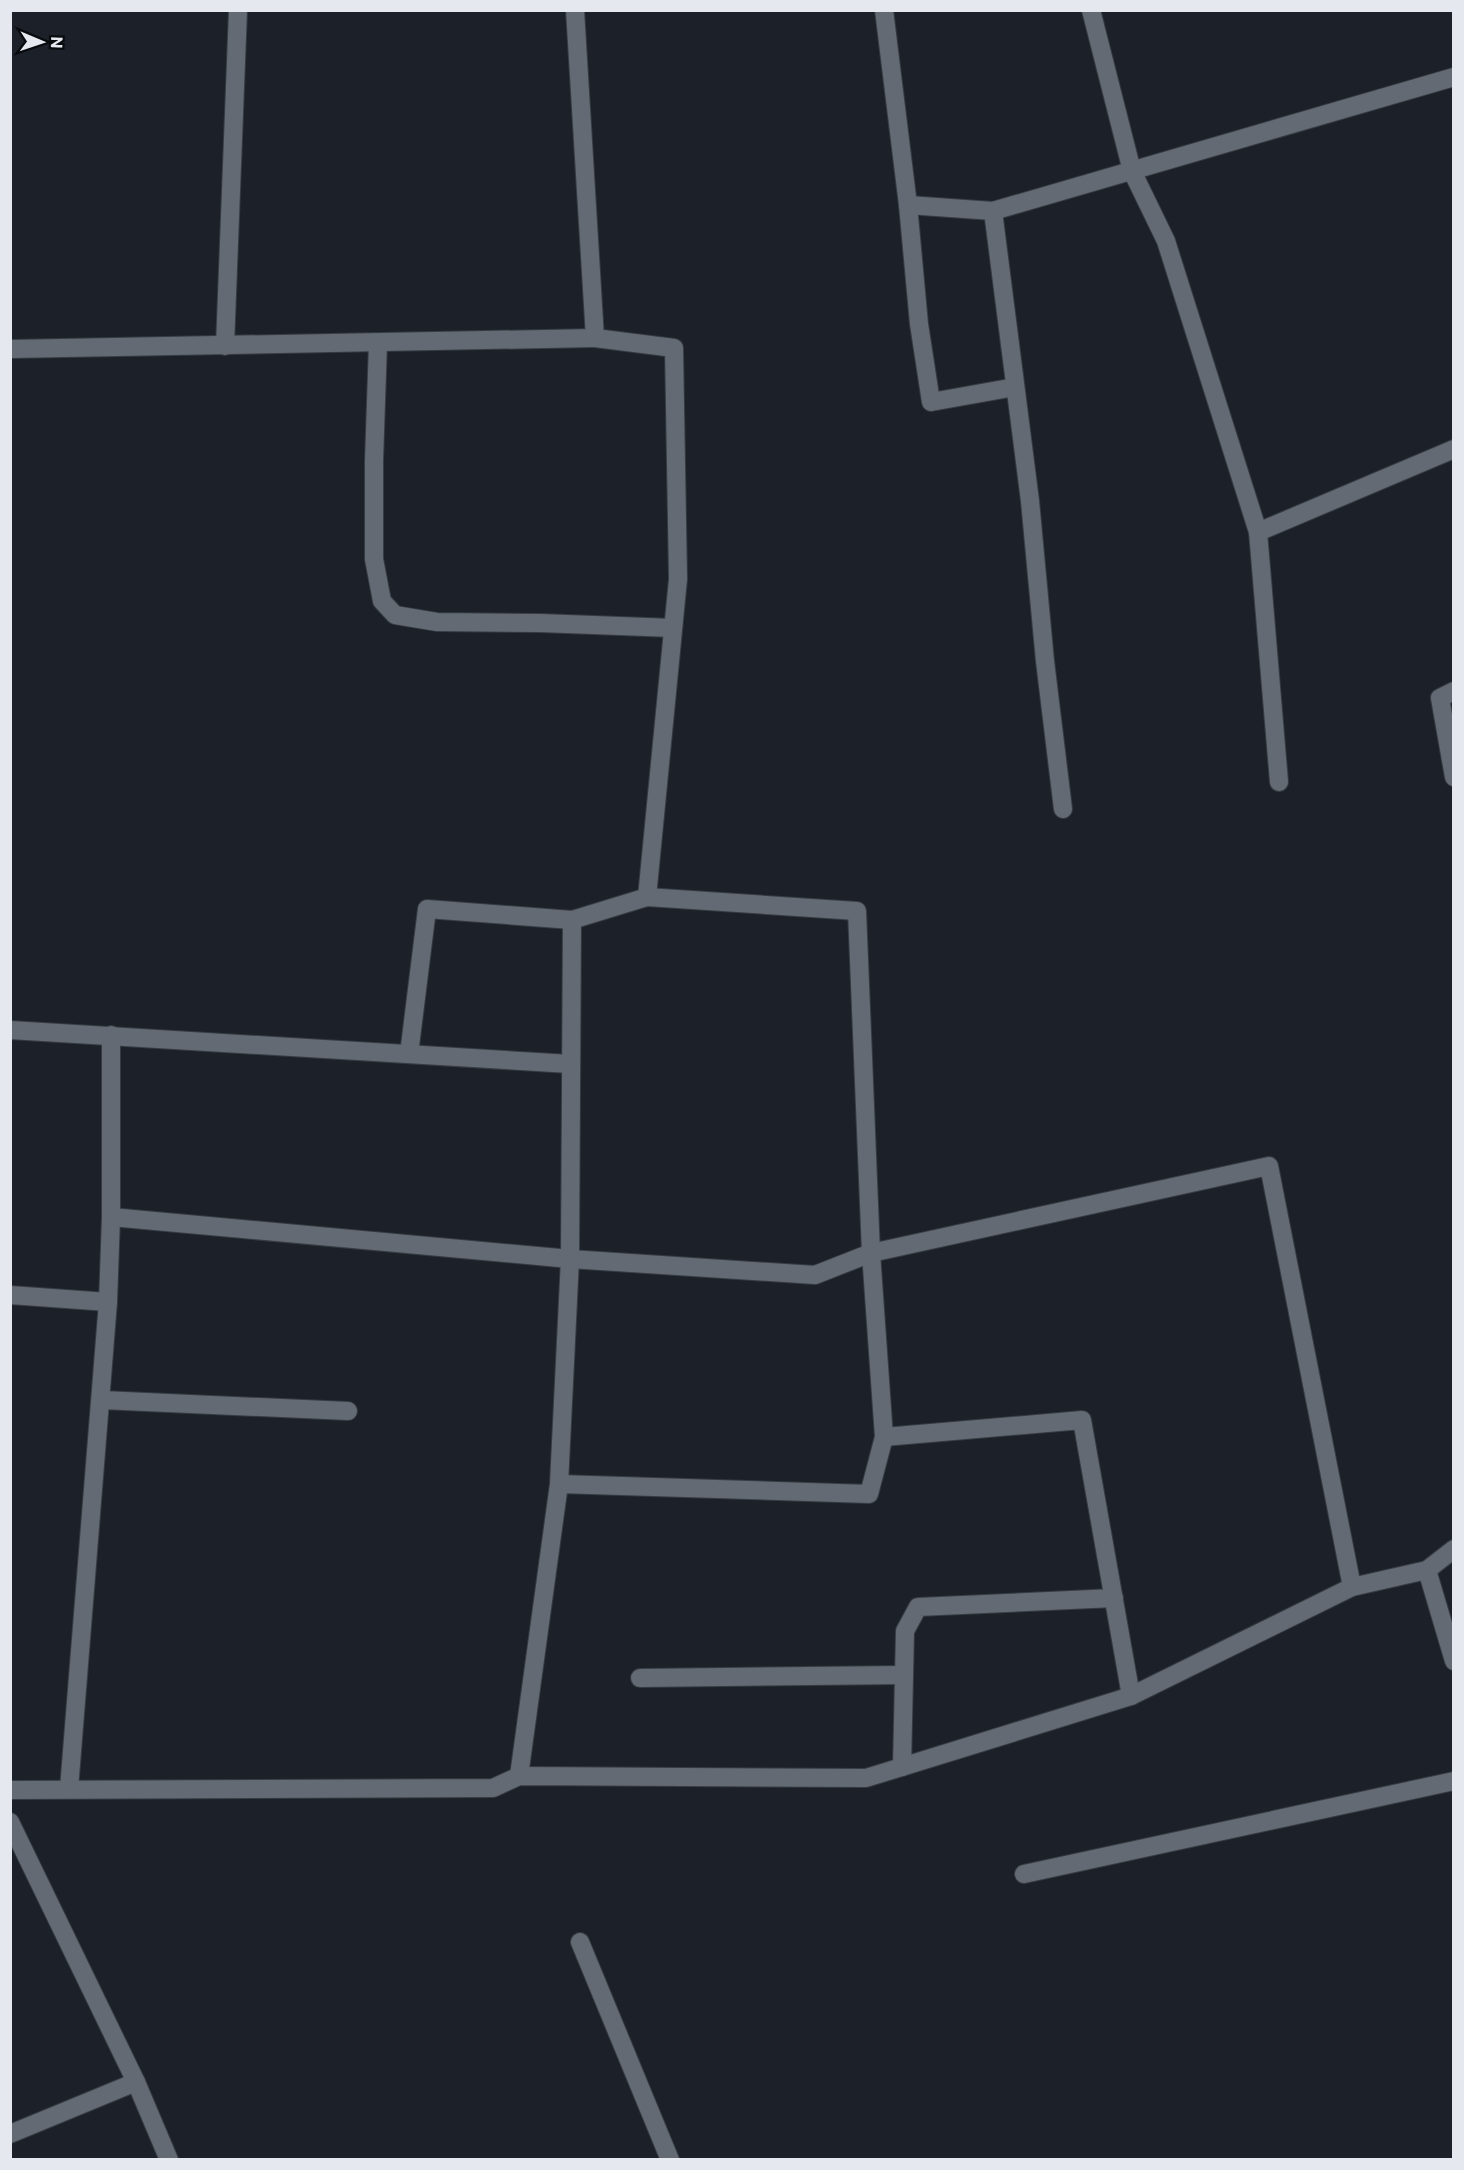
<svg xmlns="http://www.w3.org/2000/svg" width="1464" height="2170" font-family="Commissioner,sans-serif">
	<style>
		.lines { fill: none; stroke-linecap: round; stroke-linejoin: round }
		.street-casing { stroke: #373c43; stroke-width: 20 }
		.street { stroke: #646a74; stroke-width: 18 }
	</style>
	<rect width="100%" height="100%" fill="#1c2129"/>
	<g class="lines">
		<defs>
			<g id="street">
				<polyline points="575,10 595,338 674,348 678,579 647,897"/>
				<polyline points="884,10 908,205 919,324 931,402 1015,387"/>
				<polyline points="1091,10 1132,171 1166,241 1258,532 1279,782"/>
				<polyline points="908,205 993,211 1454,77"/>
				<polyline points="993,211 1030,501 1045,661 1063,809"/>
				<polyline points="378,343 374,461 374,559 382,601 395,615 437,622 540,623 673,628"/>
				<polyline points="225,346 238,10"/>
				<polyline points="10,349 595,338"/>
				<polyline points="1258,532 1454,449"/>
				<polyline points="1454,691 1440,698 1454,777"/>
				<polyline points="10,1030 570,1064"/>
				<polyline points="409,1054 427,909 572,920 647,897 857,911 871,1253 884,1437 869,1494 559,1484"/>
				<polyline points="111,1217 570,1259 815,1275 871,1253 1269,1166 1352,1587"/>
				<polyline points="10,1295 108,1302"/>
				<polyline points="102,1400 348,1411"/>
				<polyline points="884,1437 1082,1420 1131,1696"/>
				<polyline points="1427,1570 1454,1661"/>
				<polyline points="640,1678 904,1675"/>
				<polyline points="902,1767 905,1631 918,1607 1114,1598"/>
				<polyline points="519,1776 559,1484 570,1259 572,920"/>
				<polyline points="69,1789 108,1302 111,1217 111,1035"/>
				<polyline points="10,1790 493,1788 519,1776 866,1778 1131,1696 1352,1587 1427,1570 1454,1549"/>
				<polyline points="10,1822 136,2082 10,2134"/>
				<polyline points="1024,1874 1454,1781"/>
				<polyline points="580,1942 670,2160"/>
				<polyline points="136,2082 169,2160"/>
			</g>
		</defs>
		<use href="#street" class="street-casing"/>
		<use href="#street" class="street"/>
	</g>
	<rect width="1464" height="2170" fill="none" stroke="#e5e9ef" stroke-width="24"/>
	<g transform="translate(42 42) rotate(92)" stroke="#080b0e" stroke-width="4.5" paint-order="stroke">
	<path d="M0-4.5L10 22L0 15L-10 22Z" fill="#e5e9ef"/>
	<text y="-9" font-size="16" font-weight="bold" text-anchor="middle" fill="#e5e9ef">N</text>
	</g>
</svg>
